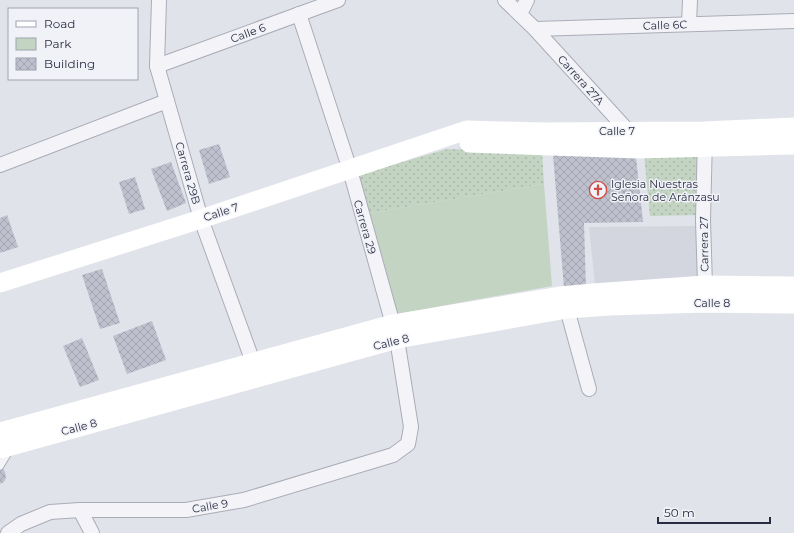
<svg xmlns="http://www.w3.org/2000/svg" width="794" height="533" font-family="Montserrat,sans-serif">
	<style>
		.built { fill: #d3d5df }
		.green { fill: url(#green-dots) }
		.pitch { fill: #c3d4c2 }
		.building { fill: url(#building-cross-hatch) }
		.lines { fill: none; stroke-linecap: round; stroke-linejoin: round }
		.lane-casing { stroke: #aaacb8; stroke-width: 9 }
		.street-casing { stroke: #aaacb8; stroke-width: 16 }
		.lane { stroke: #f4f4f8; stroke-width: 7 }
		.street { stroke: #f4f4f8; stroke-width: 14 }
		.secondary { stroke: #fff; stroke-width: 19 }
		.labels { text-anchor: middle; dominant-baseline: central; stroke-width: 3; stroke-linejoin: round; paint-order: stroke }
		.street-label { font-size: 11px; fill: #292d42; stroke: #f1f2f7 }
		.poi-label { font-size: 11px; fill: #292d42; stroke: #f1f2f7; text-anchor: start }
	</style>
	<defs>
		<pattern id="green-dots" width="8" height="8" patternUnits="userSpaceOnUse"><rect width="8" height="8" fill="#c3d4c2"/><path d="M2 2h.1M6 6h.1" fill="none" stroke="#a8b6a8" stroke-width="1.8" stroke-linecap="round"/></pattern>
		<pattern id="building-cross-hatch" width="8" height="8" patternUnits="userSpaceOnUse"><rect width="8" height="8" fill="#bec1cd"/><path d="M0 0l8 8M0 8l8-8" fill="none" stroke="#a3a6b1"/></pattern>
	</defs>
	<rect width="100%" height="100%" fill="#e1e3ea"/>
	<polygon class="built" points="697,226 698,280 595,284 589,227"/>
	<g class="green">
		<polygon points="447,149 542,151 544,184 370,213 358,175"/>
		<polygon points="700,152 699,215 650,216 644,154"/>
	</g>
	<polygon class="pitch" points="544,184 552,286 397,314 370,213"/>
	<g class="building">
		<polygon points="219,144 230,177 209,184 199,150"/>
		<polygon points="553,155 636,157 643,222 584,223 586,288 564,288"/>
		<polygon points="171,162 186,203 167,211 151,169"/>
		<polygon points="135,177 145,209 129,214 119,182"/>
		<polygon points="7,215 18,247 0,253 0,218"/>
		<polygon points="102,269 120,323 100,329 82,275"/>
		<polygon points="152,321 166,360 127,374 113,336"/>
		<polygon points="82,338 99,380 80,387 63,346"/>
		<polygon points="0,466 2,467 5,472 6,478 4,482 0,484"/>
	</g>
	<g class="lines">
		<defs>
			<polyline id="lane" points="0,466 9,451"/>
			<g id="street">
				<polyline points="159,0 157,66 201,219 253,362"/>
				<polyline points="505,0 535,29 628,131 631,136"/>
				<polyline points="520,14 527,0"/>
				<polyline points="689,24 690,0"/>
				<polyline points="535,29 794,21"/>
				<polyline points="157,66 338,0"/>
				<polyline points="705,137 703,220 705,285"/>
				<polyline points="0,165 167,101"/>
				<polyline points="567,309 589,389"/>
				<polyline points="80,510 92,533"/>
				<polyline points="8,533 21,524 50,512 80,510 186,510 244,500 393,455 408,444 411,427 397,339 350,170 299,14"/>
			</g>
		</defs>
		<use href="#lane" class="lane-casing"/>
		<use href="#street" class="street-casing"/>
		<use href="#lane" class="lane"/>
		<use href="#street" class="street"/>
		<g class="secondary">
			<polyline points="469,143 639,149 794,145"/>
			<polyline points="0,283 201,219 467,130 543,132 704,131 794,127"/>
			<polyline points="0,432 393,324 560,296 593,293 705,285 794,286"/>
			<polyline points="0,449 397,339 567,309 609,306 704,303 794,304"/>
		</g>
	</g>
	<defs>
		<symbol id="church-ring" viewBox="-11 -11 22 22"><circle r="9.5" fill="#f1f2f7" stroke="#d04d45" stroke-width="1.5"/><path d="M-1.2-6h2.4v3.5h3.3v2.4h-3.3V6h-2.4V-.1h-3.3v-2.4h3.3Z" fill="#d04d45"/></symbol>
	</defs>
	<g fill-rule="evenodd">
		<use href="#church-ring" x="588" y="180" width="20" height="20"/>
	</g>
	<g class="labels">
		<g class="street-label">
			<text transform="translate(665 25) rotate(-2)">Calle 6C</text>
			<text transform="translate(248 33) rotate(-20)">Calle 6</text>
			<text transform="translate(581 80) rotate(48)">Carrera 27A</text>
			<text x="617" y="131">Calle 7</text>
			<text transform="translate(188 173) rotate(74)">Carrera 29B</text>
			<text transform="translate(221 212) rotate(-18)">Calle 7</text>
			<text transform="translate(365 227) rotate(74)">Carrera 29</text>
			<text transform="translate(704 244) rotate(-91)">Carrera 27</text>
			<text x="712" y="303">Calle 8</text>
			<text transform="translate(391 342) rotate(-14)">Calle 8</text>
			<text transform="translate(79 427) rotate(-15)">Calle 8</text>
			<text transform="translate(210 506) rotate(-10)">Calle 9</text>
		</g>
		<g class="poi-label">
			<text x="611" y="184">Iglesia Nuestras<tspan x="611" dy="13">Señora de Aránzasu</tspan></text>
		</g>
	</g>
	<rect x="8" y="8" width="130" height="72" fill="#f1f2f7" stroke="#a1a3af"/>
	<rect x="16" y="21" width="20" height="6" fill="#ffffff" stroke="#a1a3af"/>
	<text x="44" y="28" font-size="12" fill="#292d42">Road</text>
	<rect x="16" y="38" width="20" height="12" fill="#c3d4c2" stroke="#a1a3af"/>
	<text x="44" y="48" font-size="12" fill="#292d42">Park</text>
	<rect x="16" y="58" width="20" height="12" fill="url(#building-cross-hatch)" stroke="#a1a3af"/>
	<text x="44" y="68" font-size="12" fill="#292d42">Building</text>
	<path d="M658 517v6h112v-6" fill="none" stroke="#292d42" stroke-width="2"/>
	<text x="664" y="517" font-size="12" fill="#292d42" stroke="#f1f2f7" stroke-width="3" paint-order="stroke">50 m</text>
</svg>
